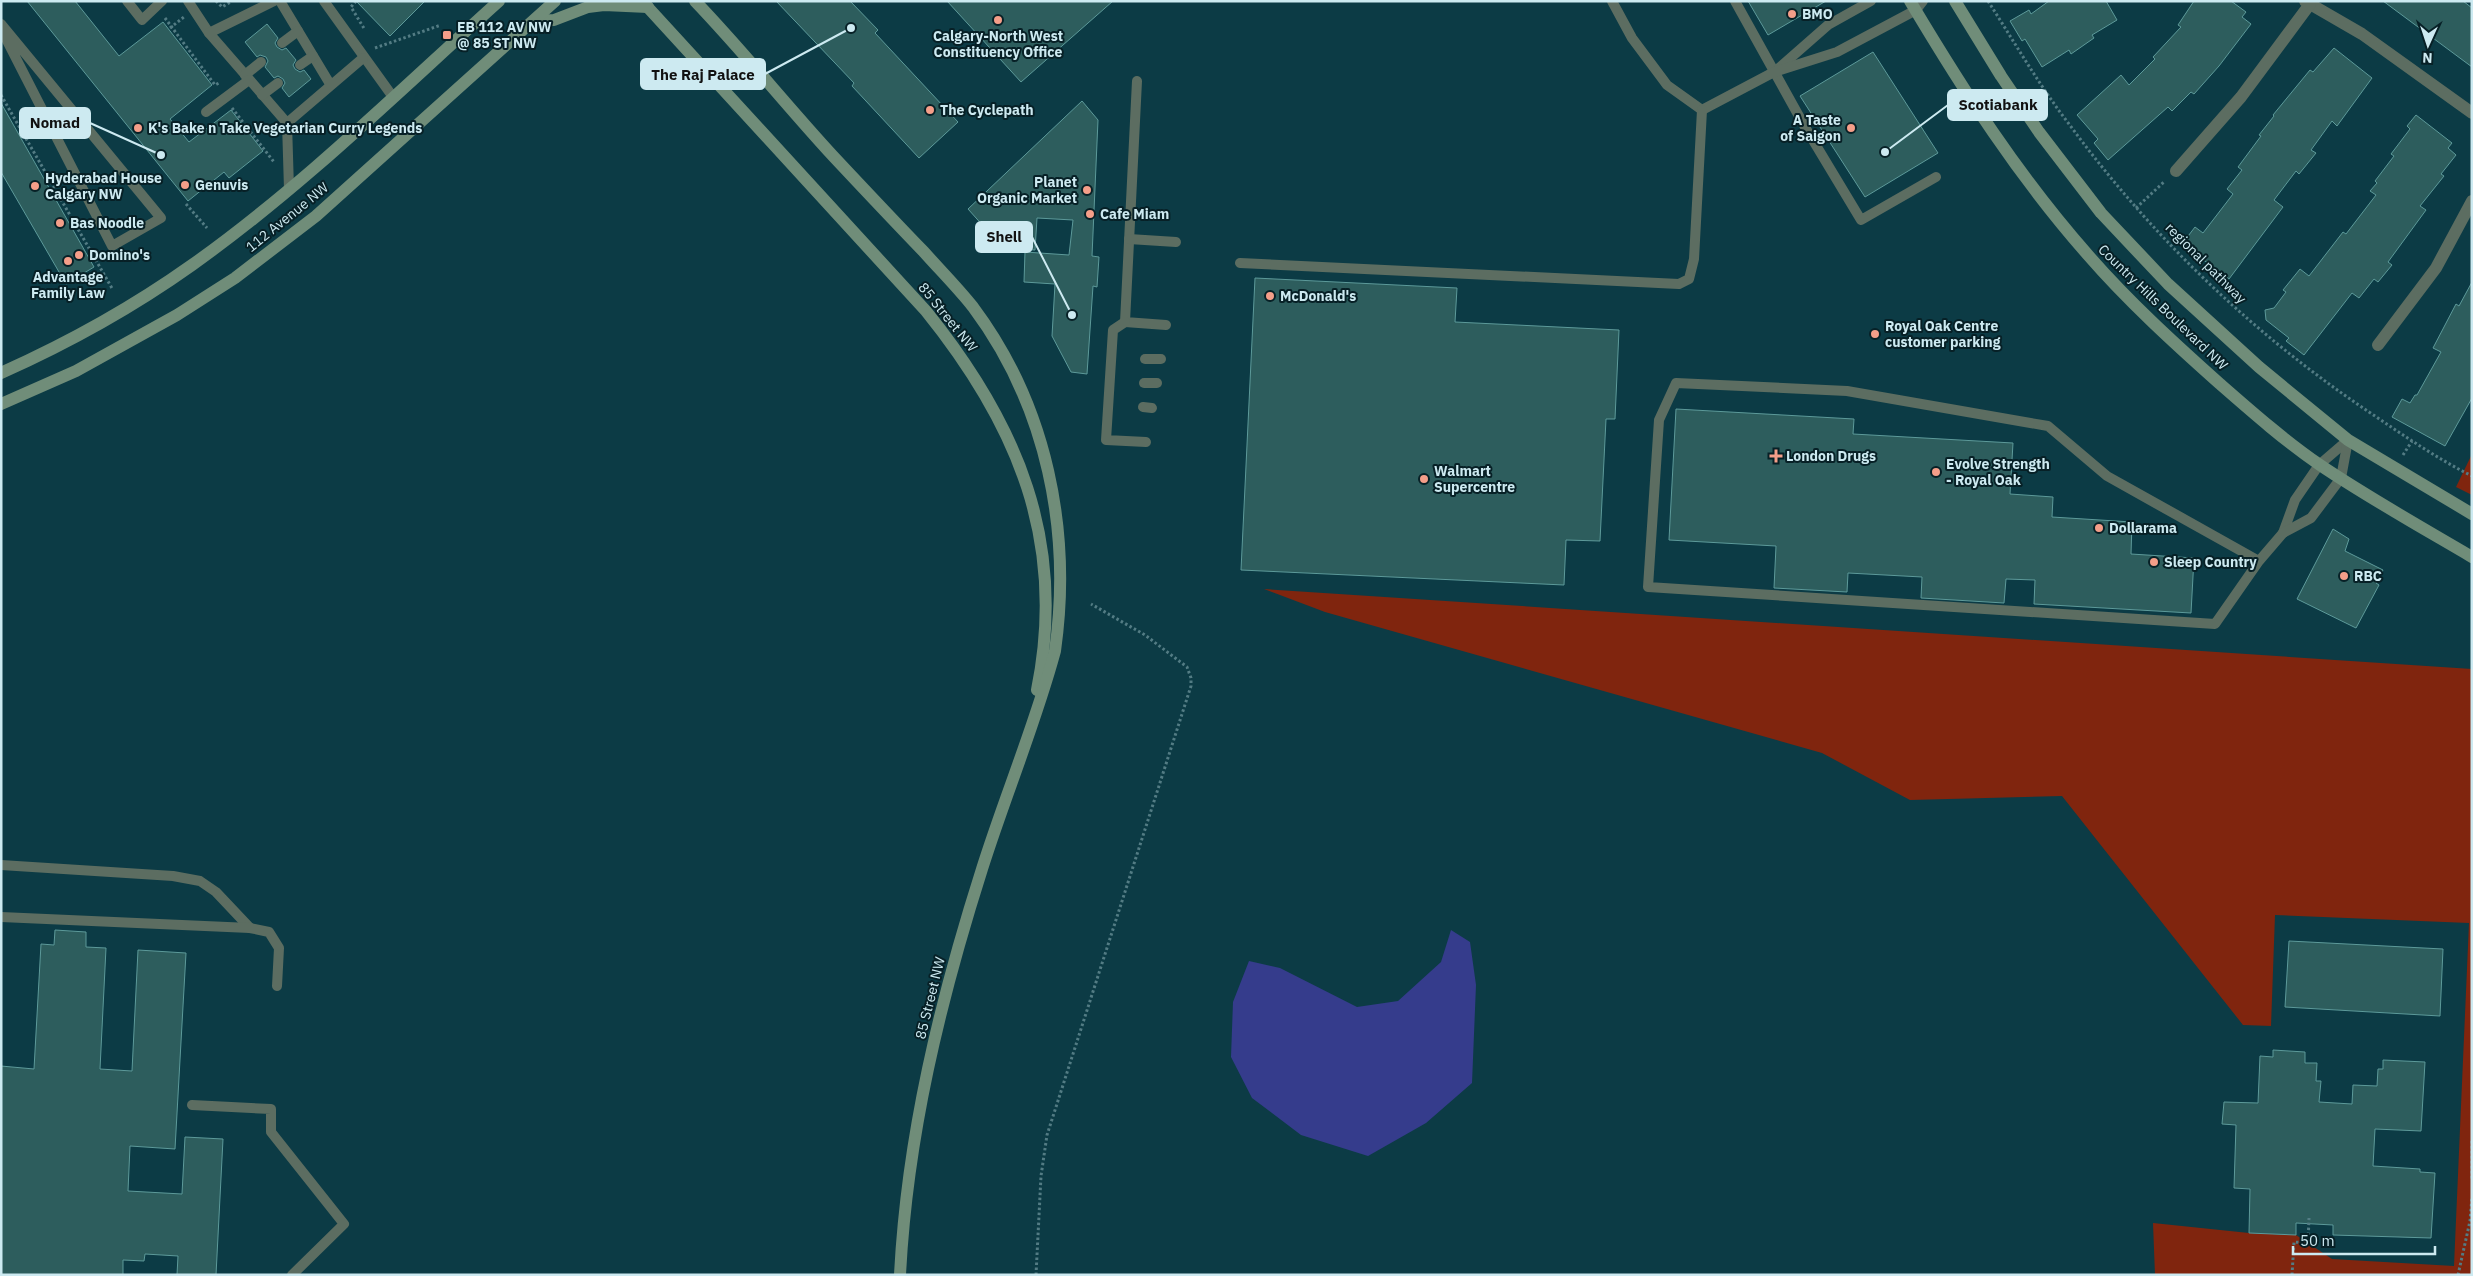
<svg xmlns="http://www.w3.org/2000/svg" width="2473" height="1276" font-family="'IBM Plex Sans',sans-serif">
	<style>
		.green { fill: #80250e }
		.water { fill: #353c8c }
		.building { fill: #2d5d5d; stroke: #5d9a9a }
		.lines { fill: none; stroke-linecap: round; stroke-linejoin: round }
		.path { stroke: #537c84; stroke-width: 3; stroke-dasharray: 2.5 2.5; stroke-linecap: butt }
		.lane { stroke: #5c6d61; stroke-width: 10 }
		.street { stroke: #5c6d61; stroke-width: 12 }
		.secondary { stroke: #708d79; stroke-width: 12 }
		.poi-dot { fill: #f49e89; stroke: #072026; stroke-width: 2 }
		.labels { text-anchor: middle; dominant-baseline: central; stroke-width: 4; stroke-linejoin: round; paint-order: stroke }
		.poi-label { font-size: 14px; font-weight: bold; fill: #cdeaf1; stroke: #072026; text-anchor: start }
		.street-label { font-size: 14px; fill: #cdeaf1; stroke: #072026 }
		.leader { fill: none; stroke: #cdeaf1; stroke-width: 2 }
		.callout-dot { fill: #cdeaf1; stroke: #072026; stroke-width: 2 }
		.callout { fill: #cdeaf1; stroke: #cdeaf1; stroke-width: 2 }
		.callout-label { font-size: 15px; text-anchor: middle; font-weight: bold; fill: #111 }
	</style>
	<rect width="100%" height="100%" fill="#0c3b45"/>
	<g class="green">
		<polygon points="2472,454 2472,495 2456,487"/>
		<polygon points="1264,589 2472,669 2472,1275 2155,1275 2153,1223 2249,1233 2296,1235 2332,1259 2454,1266 2469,923 2275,915 2271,1026 2243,1025 2062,796 1910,800 1822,753 1325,612"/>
	</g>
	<polygon class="water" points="1451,930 1470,942 1476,985 1472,1083 1426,1123 1368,1156 1301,1135 1252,1098 1231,1057 1233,1002 1249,961 1280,968 1357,1007 1398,1001 1441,962"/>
	<g class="building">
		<polygon points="27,1 75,1 119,56 163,22 212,85 170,119 189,142 231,110 263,151 229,178 224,172 188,201"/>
		<polygon points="356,1 425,1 390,36"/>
		<polygon points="776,1 850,1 878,30 875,33 958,122 919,158 852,86 854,83"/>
		<polygon points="947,1 1113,1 1021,82"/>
		<polygon points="1748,1 1826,1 1768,35"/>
		<polygon points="2049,1 2106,1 2117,20 2092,35 2094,38 2071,54 2069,50 2042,67 2025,39 2022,41 2010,21 2029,10 2031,14"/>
		<polygon points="2194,1 2231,1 2246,12 2242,17 2251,24 2219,66 2194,94 2191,92 2172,111 2168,107 2108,160 2094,143 2098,139 2077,115 2121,75 2129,85 2155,59 2153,57 2181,27 2178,25"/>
		<polygon points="2383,1 2463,1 2472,8 2472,67"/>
		<polygon points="267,24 278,38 275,43 277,47 282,50 286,48 296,60 293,65 295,69 300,72 304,70 311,79 289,97 282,88 285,83 283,79 278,76 274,78 265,67 268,61 266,57 260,55 257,57 245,42"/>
		<polygon points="2334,48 2372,78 2337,126 2332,121 2311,150 2316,153 2299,174 2296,171 2274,200 2283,207 2229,279 2182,244 2195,227 2203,233 2233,194 2227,189 2242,170 2238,167 2261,136 2259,135 2274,116 2273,115 2310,70 2313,72"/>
		<polygon points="1873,52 1938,153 1865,197 1800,96"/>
		<polygon points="1082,101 1098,120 1092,256 1099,257 1097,287 1093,286 1087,374 1071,372 1052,336 1055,284 1024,282 1025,252 1069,255 1073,220 1037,218 1035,250 1003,248 968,209"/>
		<polygon points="1,103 94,267 66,284 1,172"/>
		<polygon points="2416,115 2452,143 2448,148 2456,155 2441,174 2444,176 2420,206 2426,210 2388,262 2392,265 2378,282 2374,279 2359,298 2352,293 2304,355 2286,341 2289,338 2266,320 2265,310 2274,308 2286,292 2283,290 2300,269 2309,276 2343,232 2346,234 2376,195 2370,191 2377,183 2375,181 2394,156 2391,154 2410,129 2407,126"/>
		<polygon points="1255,278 1457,288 1455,322 1619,330 1615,419 1606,419 1600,541 1566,540 1564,585 1241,570"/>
		<polygon points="2472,282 2472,398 2445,446 2392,417 2402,399 2410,403 2415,395 2417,395 2441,352 2433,348 2456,304 2459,306"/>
		<polygon points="1676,409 1854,419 1853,434 2013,443 2010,494 2053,497 2052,517 2132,522 2131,554 2194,558 2191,613 2034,604 2035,580 2006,579 2004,603 1921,598 1922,577 1848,573 1847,592 1774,588 1776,546 1669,540"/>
		<polygon points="2333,529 2349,539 2345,551 2383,570 2376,583 2379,585 2356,628 2297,599"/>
		<polygon points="55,930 86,932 86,947 106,948 100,1069 132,1071 138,950 186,953 175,1149 130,1146 128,1191 182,1194 185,1137 223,1139 216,1275 177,1275 178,1256 145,1254 144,1261 123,1260 123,1275 1,1275 1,1066 34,1069 41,944 54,945"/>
		<polygon points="2289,941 2443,949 2440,1016 2285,1007"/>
		<polygon points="2273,1050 2305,1052 2305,1063 2317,1063 2316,1081 2321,1081 2319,1102 2352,1104 2353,1085 2377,1086 2378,1069 2383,1069 2383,1060 2425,1062 2421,1131 2375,1129 2373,1166 2420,1169 2420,1172 2435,1173 2431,1238 2333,1235 2333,1225 2296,1223 2296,1235 2249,1233 2250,1189 2234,1188 2236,1125 2222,1124 2224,1102 2258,1103 2260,1056 2273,1057"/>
	</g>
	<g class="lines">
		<g class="path">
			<polyline points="216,1 222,7 232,1"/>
			<polyline points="356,1 351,7 365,30"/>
			<path d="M1988 1C2015 43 2039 85 2069 124 2152 237 2253 334 2369 412 2403 435 2436 458 2472 476"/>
			<polyline points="165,18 215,85 219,83"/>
			<polyline points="170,28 184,17"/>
			<polyline points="375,48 441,25"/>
			<polyline points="1,95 113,290"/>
			<polyline points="232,108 274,162"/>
			<polyline points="186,204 207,228"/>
			<polyline points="2136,208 2165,181"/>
			<polyline points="2403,455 2412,441"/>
			<polyline points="2472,1141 2472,1179"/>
			<polyline points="1036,1275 1041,1176 1047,1135 1191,686 1191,678 1187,667 1145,635 1091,604"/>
			<polyline points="2292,1275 2294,1242 2308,1243 2309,1218"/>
			<polyline points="2458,1275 2470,1221 2472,1197"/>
		</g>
		<g class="lane">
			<polyline points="127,1 142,20 162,1"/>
			<polyline points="188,1 209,33 287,123 289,189"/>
			<polyline points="280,1 330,84"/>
			<polyline points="324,1 393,97"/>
			<polyline points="1612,1 1632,38 1667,85 1702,110"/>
			<polyline points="1735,1 1805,127 1861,220 1936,177"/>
			<polyline points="1,24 161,218 112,246 1,29"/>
			<polyline points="209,33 274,1"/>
			<polyline points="282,43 298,31"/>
			<polyline points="300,65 313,56"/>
			<polyline points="1779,68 1828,25 1871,1"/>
			<polyline points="245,75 261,62"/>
			<polyline points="1137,81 1125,322 1166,325"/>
			<polyline points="262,95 278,83"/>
			<polyline points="1702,110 1774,72 1837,52 1916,10 1923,1"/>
			<polyline points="206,112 249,80"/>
			<polyline points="287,123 363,58"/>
			<polyline points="1129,239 1176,242"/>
			<polyline points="1240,263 1679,284 1689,279 1694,259 1702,110"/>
			<polyline points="1125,322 1113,330 1106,440 1146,442"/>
			<polyline points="1145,359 1161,359"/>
			<polyline points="1144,383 1157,383"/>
			<polyline points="1143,407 1152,408"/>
			<polyline points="2283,533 2295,500 2319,465 2348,440"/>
			<polyline points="2259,561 2215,624 1648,587 1659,420 1676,383 1847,391 2048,426 2107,476 2259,561 2283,533 2311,518 2341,478 2348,440"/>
			<polyline points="1,865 173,876 200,881 216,892 250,928"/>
			<polyline points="1,917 250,928 269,932 279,948 277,986"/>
			<polyline points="192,1105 271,1109 271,1132 344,1224 292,1275"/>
		</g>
		<g class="street">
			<polyline points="2305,1 2362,34 2472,113"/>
			<polyline points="2176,171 2241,97 2310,4"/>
			<polyline points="2378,345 2436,268 2472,201"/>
		</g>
		<g class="secondary">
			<path d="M642 1 926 311C1018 425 1067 542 1037 690"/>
			<path d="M695 1C743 51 786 105 833 156 863 188 893 220 924 252 940 270 958 288 973 307 1047 406 1072 531 1055 651 1035 725 1005 796 982 869 940 1001 907 1136 900 1275"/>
			<path d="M1910 1C1963 90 2019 177 2088 255 2128 301 2174 343 2220 384 2252 412 2285 441 2320 465 2369 498 2421 527 2472 557"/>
			<polyline points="1955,1 2001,76 2039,132 2101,213 2168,284 2259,367 2348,440 2472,514"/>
			<polyline points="534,21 554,20 588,7 604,5 648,7"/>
			<path d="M1 373C68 343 133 307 192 265 302 187 399 91 499 1"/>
			<polyline points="1,404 76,371 177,315 235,278 316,216 555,1"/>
		</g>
	</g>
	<g class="poi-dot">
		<circle cx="1792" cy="14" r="5"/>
		<circle cx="998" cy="20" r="5"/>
		<rect x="442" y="30" width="10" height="10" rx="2.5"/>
		<circle cx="930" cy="110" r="5"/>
		<circle cx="138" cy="128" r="5"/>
		<circle cx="1851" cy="128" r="5"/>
		<circle cx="185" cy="185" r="5"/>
		<circle cx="35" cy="186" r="5"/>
		<circle cx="1087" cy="190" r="5"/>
		<circle cx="1090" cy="214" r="5"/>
		<circle cx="60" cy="223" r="5"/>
		<circle cx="79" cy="255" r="5"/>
		<circle cx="68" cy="261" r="5"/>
		<circle cx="1270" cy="296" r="5"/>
		<circle cx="1875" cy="334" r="5"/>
		<path d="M1773.5 448.5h5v5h5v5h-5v5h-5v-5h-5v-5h5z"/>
		<circle cx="1936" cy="472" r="5"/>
		<circle cx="1424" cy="479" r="5"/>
		<circle cx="2099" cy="528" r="5"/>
		<circle cx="2154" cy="562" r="5"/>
		<circle cx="2344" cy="576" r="5"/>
	</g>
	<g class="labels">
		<g class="poi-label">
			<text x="1802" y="14">BMO</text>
			<text x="457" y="27">EB 112 AV NW<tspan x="457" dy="16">@ 85 ST NW</tspan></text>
			<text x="998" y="36" text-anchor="middle">Calgary-North West<tspan x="998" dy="16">Constituency Office</tspan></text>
			<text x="940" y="110">The Cyclepath</text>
			<text x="1841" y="120" text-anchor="end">A Taste<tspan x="1841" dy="16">of Saigon</tspan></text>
			<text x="148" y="128">K's Bake n Take Vegetarian Curry Legends</text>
			<text x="45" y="178">Hyderabad House<tspan x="45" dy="16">Calgary NW</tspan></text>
			<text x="1077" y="182" text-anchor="end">Planet<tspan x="1077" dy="16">Organic Market</tspan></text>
			<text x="195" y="185">Genuvis</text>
			<text x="1100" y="214">Cafe Miam</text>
			<text x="70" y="223">Bas Noodle</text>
			<text x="89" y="255">Domino's</text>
			<text x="68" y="277" text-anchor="middle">Advantage<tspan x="68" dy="16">Family Law</tspan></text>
			<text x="1280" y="296">McDonald's</text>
			<text x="1885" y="326">Royal Oak Centre<tspan x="1885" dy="16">customer parking</tspan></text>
			<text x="1786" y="456">London Drugs</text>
			<text x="1946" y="464">Evolve Strength<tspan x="1946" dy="16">- Royal Oak</tspan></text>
			<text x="1434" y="471">Walmart<tspan x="1434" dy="16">Supercentre</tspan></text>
			<text x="2109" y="528">Dollarama</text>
			<text x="2164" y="562">Sleep Country</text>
			<text x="2354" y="576">RBC</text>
		</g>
		<g class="street-label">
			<text transform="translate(287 217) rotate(-39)">112 Avenue NW</text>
			<text transform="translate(2206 263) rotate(45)">regional pathway</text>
			<text transform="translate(2163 307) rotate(44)">Country Hills Boulevard NW</text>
			<text transform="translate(948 317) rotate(51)">85 Street NW</text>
			<text transform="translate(930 998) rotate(-76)">85 Street NW</text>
		</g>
	</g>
	<path class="leader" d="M851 28L765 74M1885 152L1948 105M161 155L90 123M1072 315L1032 237"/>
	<g class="callout-dot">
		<circle cx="851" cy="28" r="5"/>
		<circle cx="1885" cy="152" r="5"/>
		<circle cx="161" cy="155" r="5"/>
		<circle cx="1072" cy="315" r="5"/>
	</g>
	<g class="callout">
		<rect x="641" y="59" width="124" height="30" rx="5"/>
		<rect x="1948" y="90" width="99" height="30" rx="5"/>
		<rect x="20" y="108" width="70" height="30" rx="5"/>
		<rect x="976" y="222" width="56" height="30" rx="5"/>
	</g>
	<g class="callout-label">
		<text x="703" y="80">The Raj Palace</text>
		<text x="1998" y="110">Scotiabank</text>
		<text x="55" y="128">Nomad</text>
		<text x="1004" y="242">Shell</text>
	</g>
	<rect width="2473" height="1276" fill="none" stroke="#cdeaf1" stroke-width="5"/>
	<g transform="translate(2428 45) rotate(183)" stroke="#072026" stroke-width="4" paint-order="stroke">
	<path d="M0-4L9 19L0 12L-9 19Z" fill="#cdeaf1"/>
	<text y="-8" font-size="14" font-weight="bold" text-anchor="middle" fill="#cdeaf1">N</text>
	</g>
	<path d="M2293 1246v8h142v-8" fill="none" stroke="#cdeaf1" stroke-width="2.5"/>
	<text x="2300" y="1246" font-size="15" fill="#cdeaf1" stroke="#072026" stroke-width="4" paint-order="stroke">50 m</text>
</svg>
